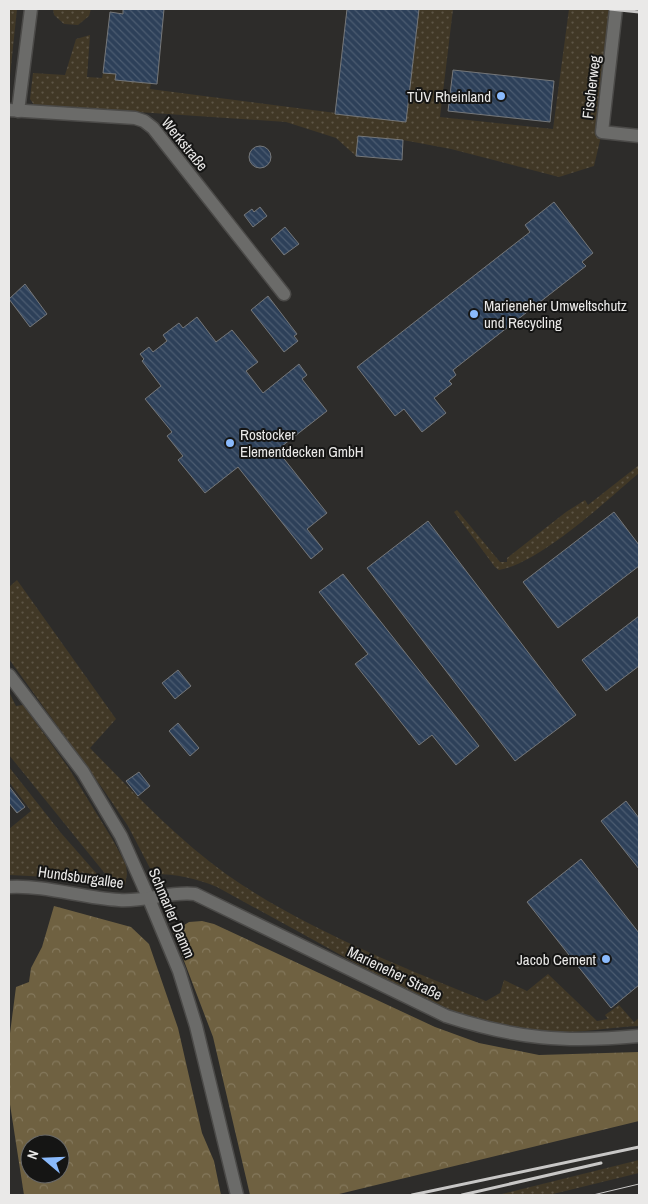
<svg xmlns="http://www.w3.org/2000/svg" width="648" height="1204" font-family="'Archivo Narrow',sans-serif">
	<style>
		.grass { fill: url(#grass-dots) }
		.forest { fill: url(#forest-crowns); fill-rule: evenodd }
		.building { fill: url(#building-back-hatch); stroke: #757779 }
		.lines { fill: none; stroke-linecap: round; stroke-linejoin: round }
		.minor-casing { stroke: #4b4a48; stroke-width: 15 }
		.minor { stroke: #6b6b69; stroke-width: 12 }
		.tram { stroke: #c8c7c6; stroke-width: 1 }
		.rail { stroke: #c8c7c6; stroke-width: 3 }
		.poi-dot { fill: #8abafc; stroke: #151514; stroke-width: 2 }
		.labels { text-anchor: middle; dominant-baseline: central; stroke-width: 4; stroke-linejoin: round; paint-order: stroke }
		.street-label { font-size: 15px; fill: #eae9e8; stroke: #151514 }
		.poi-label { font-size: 15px; fill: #eae9e8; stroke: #151514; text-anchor: end }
	</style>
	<defs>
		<pattern id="grass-dots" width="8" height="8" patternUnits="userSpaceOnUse" patternTransform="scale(1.25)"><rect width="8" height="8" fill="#413826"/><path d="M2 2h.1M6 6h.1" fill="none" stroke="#5d5546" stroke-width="1.8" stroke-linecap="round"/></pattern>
		<pattern id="forest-crowns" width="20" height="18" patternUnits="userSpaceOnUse" patternTransform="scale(1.25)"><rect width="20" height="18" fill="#6f6141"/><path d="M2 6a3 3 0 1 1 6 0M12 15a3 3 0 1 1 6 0" fill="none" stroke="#84785c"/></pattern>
		<pattern id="building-back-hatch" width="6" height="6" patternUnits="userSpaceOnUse" patternTransform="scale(1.25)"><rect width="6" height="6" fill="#2d4059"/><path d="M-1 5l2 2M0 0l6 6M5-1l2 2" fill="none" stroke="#4c5c71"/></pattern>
	</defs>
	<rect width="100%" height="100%" fill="#2d2c2a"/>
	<g class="grass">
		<polygon points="9,9 17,9 9,85"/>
		<polygon points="53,9 91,9 89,16 78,25 64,24 54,15"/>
		<polygon points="419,9 453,9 440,117 553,129 569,9 610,9 602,132 594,166 559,177 451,149 403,140 358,136 356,156 336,138 286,122 34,105 30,99 33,73 65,75 76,39 90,35 87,77 102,78 103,73 116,74 115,80 151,83 150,89 406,122"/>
		<path d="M639 465V473C606 501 540 563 499 570L495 567 454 512 457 510 500 562H507V558L566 512 585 500 588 505Z"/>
		<path d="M17 580 116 719 90 748C133 792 176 838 226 874 301 927 401 967 486 1001L500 993 504 980 527 991 548 974 597 1021 608 1019 605 1015 619 1005 634 1022 639 1018V1026C606 1027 574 1035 541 1032 468 1026 400 988 337 953 297 931 257 909 217 887 195 878 177 874 153 874L128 826 105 792 9 659V587Z"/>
		<polygon points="9,692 16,706 23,705 68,767 114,842 126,865 127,874 125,885 111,881 9,755"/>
		<polygon points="9,767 61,833 104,882 102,885 70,878 9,875 9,829 31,811 9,782"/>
		<polygon points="639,1160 639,1173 549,1195 498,1195"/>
	</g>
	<g class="forest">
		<path d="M54 906 131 927 149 944 178 1028 202 1133 214 1161 221 1195H24L9 1098V1041L16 987 29 982 31 968 42 947ZM30 1144H60V1174H30Z"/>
		<polygon points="202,921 214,924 435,1027 479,1043 539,1055 639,1052 639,1121 335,1195 250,1195 213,1037 173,932 189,922"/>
	</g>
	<g class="building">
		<polygon points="123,9 164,9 157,84 115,80 116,74 103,73 110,12 123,14"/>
		<polygon points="347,9 419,9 406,122 335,114"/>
		<polygon points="453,70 554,81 550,122 448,111"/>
		<polygon points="358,136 403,140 402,160 356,156"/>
		<circle cx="260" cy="157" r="11"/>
		<polygon points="554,202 593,253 582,262 586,266 453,370 456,375 449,381 452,384 434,398 446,413 422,432 404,409 395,416 357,367 530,232 525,225"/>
		<polygon points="260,207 267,216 253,227 244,215 252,209 254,212"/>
		<polygon points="285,227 299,244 284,255 271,239"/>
		<polygon points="25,284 47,314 30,327 9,299"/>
		<polygon points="268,296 297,334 294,336 298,341 284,352 251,310"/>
		<polygon points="197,317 216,342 232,330 258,362 246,371 263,393 299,364 307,375 302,379 327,411 277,450 327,513 307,529 323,549 311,559 238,467 205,493 178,460 183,456 167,436 172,432 145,399 161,386 142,361 144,359 140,354 149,347 153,352 167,341 163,335 179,323 183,328"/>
		<polygon points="614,512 639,545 639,566 558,628 523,582"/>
		<polygon points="428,521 576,715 515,761 367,568"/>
		<polygon points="343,574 479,746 456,765 432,735 419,745 355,664 368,654 319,592"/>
		<polygon points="639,616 639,666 606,691 582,660"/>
		<polygon points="178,670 191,686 175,699 162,683"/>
		<polygon points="178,723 199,748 190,756 169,731"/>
		<polygon points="139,772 150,786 138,796 126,781"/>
		<polygon points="9,786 25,807 17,813 9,803"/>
		<polygon points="626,801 639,818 639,869 601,821"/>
		<polygon points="581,859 639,933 639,985 611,1008 527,902"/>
	</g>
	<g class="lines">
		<defs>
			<g id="minor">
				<polyline points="616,9 602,132 639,136"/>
				<polyline points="9,110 135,118 144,121 153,128 284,294"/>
				<polyline points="18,111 31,9"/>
				<polyline points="9,675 83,772 121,836 149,899 179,971 196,1026 237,1195"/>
				<path d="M9 887C47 885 81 898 119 900 145 902 170 891 195 894L446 1016C517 1039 565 1043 639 1036"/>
			</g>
		</defs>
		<use href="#minor" class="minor-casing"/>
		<use href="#minor" class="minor"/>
		<polyline class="tram" points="593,1195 639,1184"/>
		<g class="rail">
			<polyline points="610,9 639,12"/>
			<polyline points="412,1195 639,1147"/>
			<polyline points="462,1195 601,1163"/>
		</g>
	</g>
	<g class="poi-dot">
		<circle cx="501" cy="96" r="5"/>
		<circle cx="474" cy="314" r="5"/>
		<circle cx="230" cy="443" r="5"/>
		<circle cx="606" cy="959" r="5"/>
	</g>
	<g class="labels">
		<g class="street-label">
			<text transform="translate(591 87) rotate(-83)">Fischerweg</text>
			<text transform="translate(185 144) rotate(51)">Werkstraße</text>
			<text transform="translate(81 877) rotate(8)">Hundsburgallee</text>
			<text transform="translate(172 913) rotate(67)">Schmarler Damm</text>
			<text transform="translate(395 973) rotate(26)">Marieneher Straße</text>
		</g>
		<g class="poi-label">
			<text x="491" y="96">TÜV Rheinland</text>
			<text x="484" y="305" text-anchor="start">Marieneher Umweltschutz<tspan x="484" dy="17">und Recycling</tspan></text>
			<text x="240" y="434" text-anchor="start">Rostocker<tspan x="240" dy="17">Elementdecken GmbH</tspan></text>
			<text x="596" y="959">Jacob Cement</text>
		</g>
	</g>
	<rect width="648" height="1204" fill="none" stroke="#eae9e8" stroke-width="20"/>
	<g transform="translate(45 1159) rotate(289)"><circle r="24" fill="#151514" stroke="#6a6a69"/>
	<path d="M0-4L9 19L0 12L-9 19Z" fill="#8abafc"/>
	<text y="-8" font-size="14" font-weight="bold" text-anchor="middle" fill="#eae9e8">N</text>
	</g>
</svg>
